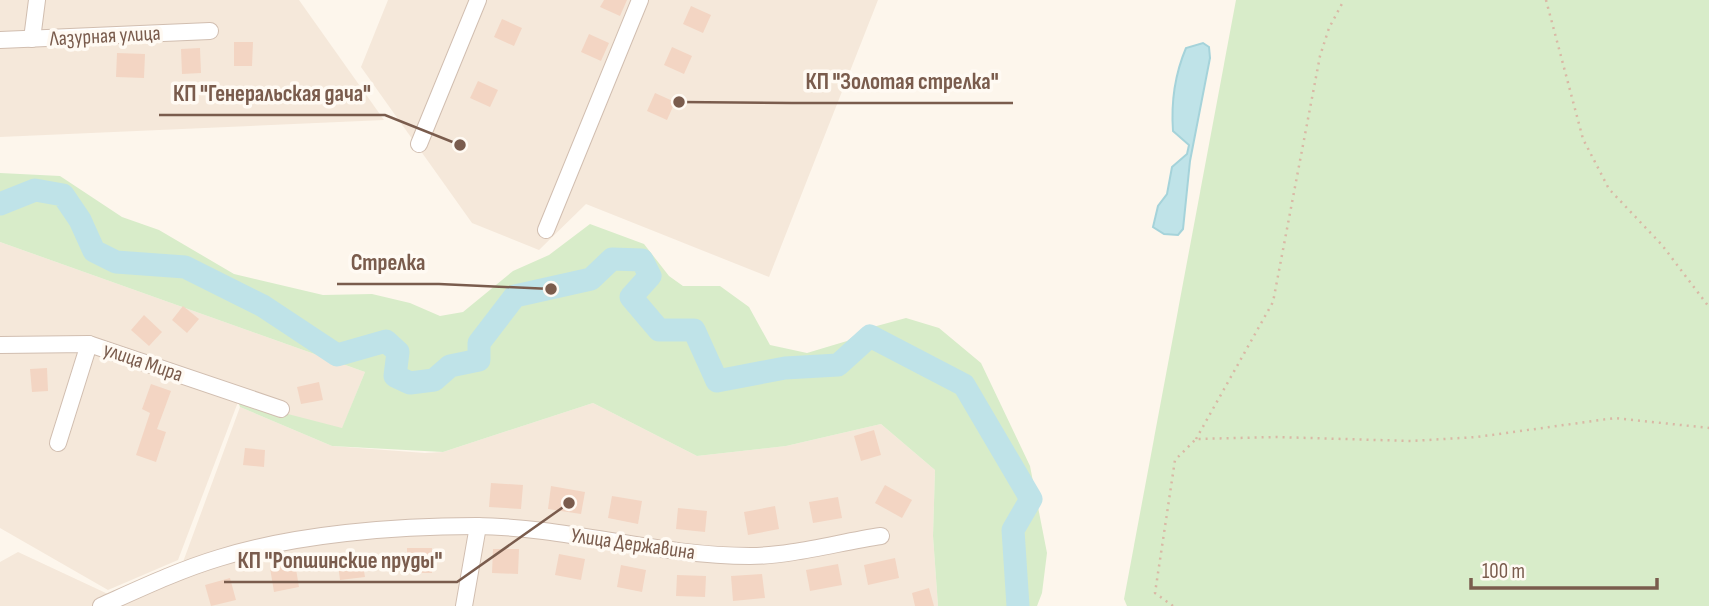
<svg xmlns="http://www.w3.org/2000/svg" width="1709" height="606" font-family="'Sofia Sans Condensed',sans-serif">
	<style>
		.residential { fill: #f5e8da }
		.green { fill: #d8ecc9 }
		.water { fill: #bfe3e8; stroke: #a5d3da; stroke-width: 2 }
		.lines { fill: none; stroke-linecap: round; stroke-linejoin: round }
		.river { stroke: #bfe3e8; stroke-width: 23 }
		.building { fill: #f3d5c3 }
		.minor-casing { stroke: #d1beb0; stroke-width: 18 }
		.path { stroke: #d9b8a5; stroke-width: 2.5; stroke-dasharray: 2 5; stroke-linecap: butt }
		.minor { stroke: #fff; stroke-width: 16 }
		.labels { text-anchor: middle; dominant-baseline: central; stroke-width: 7; stroke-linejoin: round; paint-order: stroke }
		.street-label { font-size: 21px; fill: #7a5c4d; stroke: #fffaf3 }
		.leader { fill: none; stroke: #7a5c4d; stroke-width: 2.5 }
		.callout-dot { fill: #7a5c4d; stroke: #fffaf3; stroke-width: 2.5 }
		.callout-label { font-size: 23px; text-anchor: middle; font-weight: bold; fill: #7a5c4d; stroke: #fffaf3; stroke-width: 7; stroke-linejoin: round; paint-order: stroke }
	</style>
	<rect width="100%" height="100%" fill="#fdf6ec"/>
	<g class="residential">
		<polygon points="0,0 299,0 384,120 0,137"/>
		<polygon points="388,0 878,0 769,277 586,204 539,250 472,223 361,67"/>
		<polygon points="0,242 365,372 342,429 238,402 178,560 108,590 0,528"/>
		<polygon points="593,403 697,456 786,446 881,424 935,470 933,536 938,606 0,606 0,562 18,552 108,594 183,562 240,407 332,446 425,453 443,452"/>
	</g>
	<g class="green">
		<polygon points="1236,0 1709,0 1709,606 1127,606 1124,599"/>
		<polygon points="0,173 60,176 122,217 159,230 234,274 323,295 372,294 410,303 440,316 463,312 513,271 549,255 590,224 644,244 669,276 683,286 720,286 749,307 770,345 807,353 847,341 862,330 906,318 939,328 981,363 1030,466 1047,553 1042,593 1037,606 938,606 933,536 935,470 881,424 786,446 697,456 593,403 443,452 332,446 240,407 238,401 342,428 365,372 0,242"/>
	</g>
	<path class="water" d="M1203 43 1209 47 1210 58 1190 161 1183 229 1178 235 1164 234 1153 227 1158 206 1167 194 1172 167 1187 154 1189 145 1173 131C1171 103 1175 74 1186 48Z"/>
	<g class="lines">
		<polyline class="river" points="0,204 35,190 63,195 80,220 94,251 116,262 185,267 263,306 337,355 386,341 398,352 395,376 410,383 434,380 450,366 479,360 479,343 515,296 591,279 612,259 642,260 650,276 631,297 659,330 694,330 717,381 785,368 838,365 870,336 964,385 1031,499 1013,530 1018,606"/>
	</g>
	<g class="building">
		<polygon points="604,0 627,0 620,16 600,7"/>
		<polygon points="691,6 711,15 703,33 683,24"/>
		<polygon points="502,19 522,28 514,46 494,37"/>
		<polygon points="589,34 609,43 601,61 581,52"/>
		<polygon points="234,42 253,42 252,66 234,66"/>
		<polygon points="672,47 692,56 684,74 664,65"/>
		<polygon points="200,48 201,73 182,74 181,49"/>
		<polygon points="117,53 145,54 144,78 116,77"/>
		<polygon points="478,81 498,90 490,107 470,98"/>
		<polygon points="655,93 675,102 667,120 647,111"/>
		<polygon points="183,306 199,319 187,333 172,320"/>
		<polygon points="144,315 162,332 149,346 131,330"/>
		<polygon points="47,368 48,391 32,392 30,369"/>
		<polygon points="319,382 323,400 301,404 297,387"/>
		<polygon points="151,384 171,391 157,429 166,432 156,462 136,455 150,413 142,409"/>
		<polygon points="874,430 881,455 861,461 854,436"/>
		<polygon points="245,448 265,450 264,467 243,465"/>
		<polygon points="491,483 523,485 521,509 489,507"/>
		<polygon points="885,485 912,500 902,518 875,503"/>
		<polygon points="551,486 585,492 581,514 548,509"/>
		<polygon points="612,496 642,501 638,524 608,518"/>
		<polygon points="838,497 842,518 813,523 809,502"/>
		<polygon points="775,506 779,529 748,535 744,512"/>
		<polygon points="678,508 707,511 705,532 676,529"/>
		<rect x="407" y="548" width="25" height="25"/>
		<polygon points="493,549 519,549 518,574 492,573"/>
		<polygon points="361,554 365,577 340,580 337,557"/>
		<polygon points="559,554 585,559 581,580 555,575"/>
		<polygon points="895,558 899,578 868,585 864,565"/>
		<polygon points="295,563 299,587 274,592 270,568"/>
		<polygon points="838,564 842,585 810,591 806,570"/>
		<polygon points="621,565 646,570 642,592 617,587"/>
		<polygon points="762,574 765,598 733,601 731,576"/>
		<polygon points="677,575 706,576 705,597 676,596"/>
		<polygon points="230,578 236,600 211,606 205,585"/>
		<polygon points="929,588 934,606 915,606 912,593"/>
	</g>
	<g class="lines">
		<defs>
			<g id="minor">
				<polyline points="32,39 37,0"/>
				<polyline points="0,40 210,31"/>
				<polyline points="419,144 478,0"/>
				<polyline points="546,230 640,0"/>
				<polyline points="0,345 89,344 281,409"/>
				<polyline points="58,443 89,344"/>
				<path d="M101 606C139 589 179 570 219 558 296 534 395 526 476 526 568 527 658 556 750 556 791 556 840 542 881 536"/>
				<polyline points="464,606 478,526"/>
			</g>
		</defs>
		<use href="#minor" class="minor-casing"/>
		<g class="path">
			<polyline points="1546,0 1583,139 1609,189 1662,245 1709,307"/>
			<polyline points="1196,439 1273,302 1320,56 1329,28 1344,0"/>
			<polyline points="1173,606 1155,593 1175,460 1196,439 1276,437 1411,441 1477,437 1615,418 1709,428"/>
		</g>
		<use href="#minor" class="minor"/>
	</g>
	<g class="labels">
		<g class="street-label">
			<text transform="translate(105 36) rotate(-3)">Лазурная улица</text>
			<text transform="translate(143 362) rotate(19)">улица Мира</text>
			<text transform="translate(633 544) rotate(8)">Улица Державина</text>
		</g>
	</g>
	<path class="leader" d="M679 102L792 103H1013M460 145L385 115H159M551 289L439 284H337M569 503L457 582H224"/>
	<g class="callout-dot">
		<circle cx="679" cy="102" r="7"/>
		<circle cx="460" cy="145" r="7"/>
		<circle cx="551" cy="289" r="7"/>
		<circle cx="569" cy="503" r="7"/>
	</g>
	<g class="callout-label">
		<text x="902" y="89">КП "Золотая стрелка"</text>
		<text x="272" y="101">КП "Генеральская дача"</text>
		<text x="388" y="270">Стрелка</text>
		<text x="340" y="568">КП "Ропшинские пруды"</text>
	</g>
	<path d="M1471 578v10h186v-10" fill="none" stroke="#7a5c4d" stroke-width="3.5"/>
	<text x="1482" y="578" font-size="21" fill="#7a5c4d" stroke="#fffaf3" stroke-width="5" paint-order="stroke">100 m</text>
</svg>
